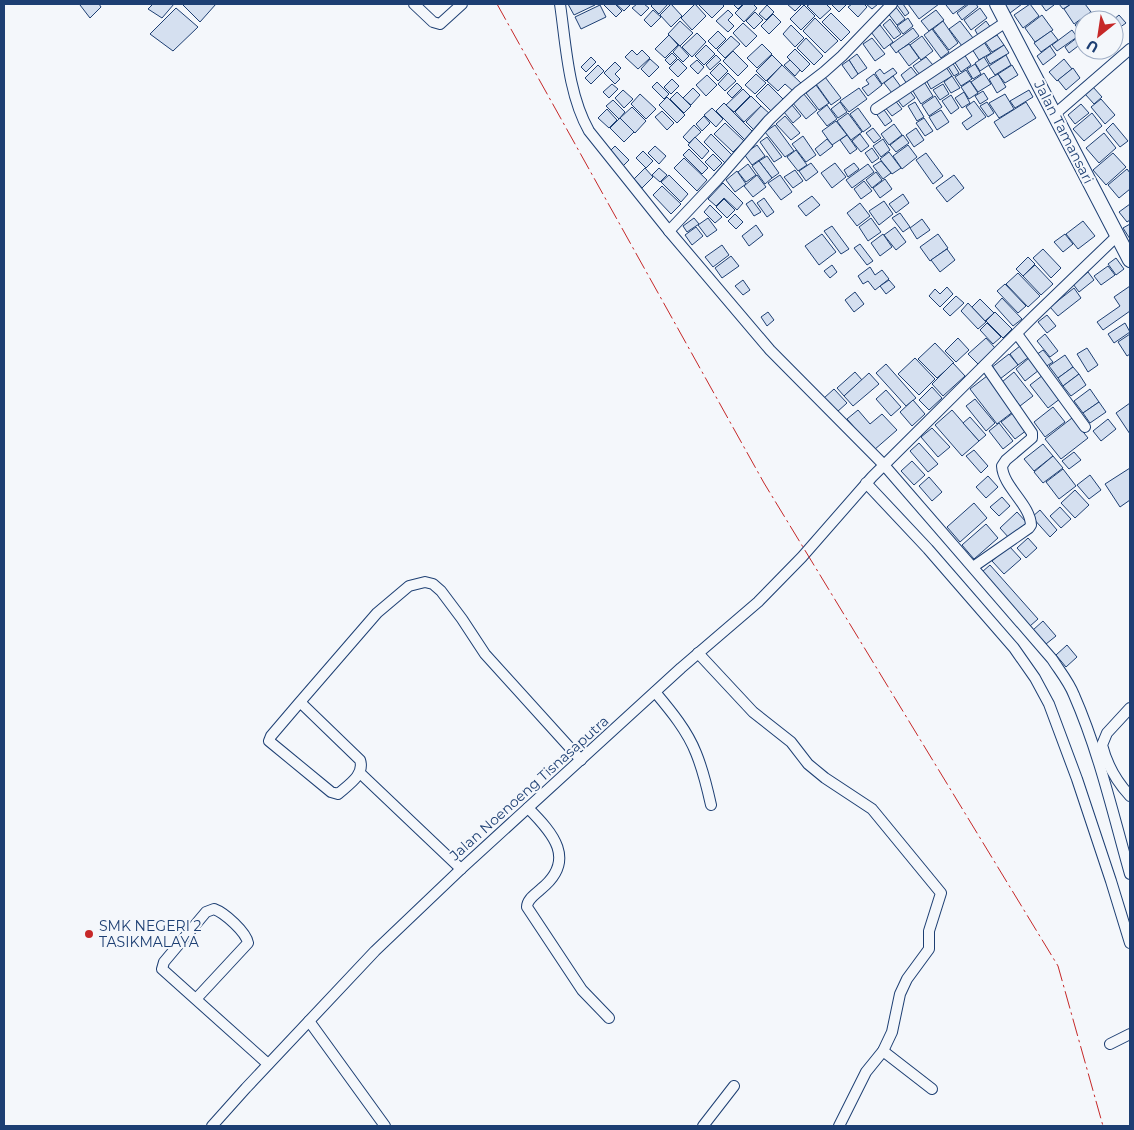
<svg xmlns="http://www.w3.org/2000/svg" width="1134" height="1130" font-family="Montserrat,sans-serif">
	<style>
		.building { fill: #d5e0f0; stroke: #1d3f73 }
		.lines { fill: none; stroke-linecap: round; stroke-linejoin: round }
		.minor-casing { stroke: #1d3f73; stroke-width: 12 }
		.secondary-casing { stroke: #1d3f73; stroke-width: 16 }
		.minor { stroke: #f4f7fb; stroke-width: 10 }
		.secondary { stroke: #f4f7fb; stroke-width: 14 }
		.power { stroke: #c62828; stroke-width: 1; stroke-dasharray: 18 4 2.5 4; stroke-linecap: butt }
		.poi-dot { fill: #c62828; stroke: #f4f7fb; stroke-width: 2 }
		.labels { text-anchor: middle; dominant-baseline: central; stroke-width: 4; stroke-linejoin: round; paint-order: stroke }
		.street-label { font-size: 14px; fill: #1d3f73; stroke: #f4f7fb }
		.poi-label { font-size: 14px; fill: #1d3f73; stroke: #f4f7fb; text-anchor: start }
	</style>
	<rect width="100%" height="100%" fill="#f4f7fb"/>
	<g class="building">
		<polygon points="82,4 99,4 101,7 90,18 80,5"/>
		<polygon points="153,4 174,4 162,18 148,9"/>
		<polygon points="182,4 216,4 200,22"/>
		<polygon points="568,4 595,4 595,5 574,15"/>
		<polygon points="606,4 615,4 622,11 616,17 604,5"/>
		<polygon points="616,4 628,4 630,5 624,11"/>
		<polygon points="637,4 644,4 649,8 641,16 632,8"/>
		<polygon points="653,4 668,4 659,14 651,6"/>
		<polygon points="671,4 682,16 671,27 660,15"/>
		<polygon points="695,4 706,16 692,30 681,18"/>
		<polygon points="698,4 722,4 724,6 712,18"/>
		<polygon points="733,4 743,4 738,9"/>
		<polygon points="744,4 753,4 757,8 744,22 735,13"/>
		<polygon points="787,4 802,4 795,11"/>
		<polygon points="810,4 826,4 831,9 820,19 807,6"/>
		<polygon points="831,4 847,4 839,12"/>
		<polygon points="852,4 864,4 867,7 858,17 848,7"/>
		<polygon points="866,4 878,4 872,9"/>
		<polygon points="899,4 903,4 909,13 905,16 897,5"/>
		<polygon points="908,4 939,4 919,19"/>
		<polygon points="948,4 967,4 953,14 946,5"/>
		<polygon points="969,4 976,4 978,7 962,20 957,13"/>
		<polygon points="1004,4 1022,4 1010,13"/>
		<polygon points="1030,4 1039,16 1023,28 1014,15"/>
		<polygon points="1041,4 1053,4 1054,5 1046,11"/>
		<polygon points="1059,4 1071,4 1063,9"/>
		<polygon points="1071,4 1085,4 1091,12 1074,24 1064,9"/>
		<polygon points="600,5 606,17 581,29 575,17"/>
		<polygon points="767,5 774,12 766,20 759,14"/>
		<polygon points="804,5 815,16 801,30 790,19"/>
		<polygon points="895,6 905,19 897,25 887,12"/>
		<polygon points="176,8 198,27 173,51 150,34"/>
		<polygon points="980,8 987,18 971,30 964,20"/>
		<polygon points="653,10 661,17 651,27 644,20"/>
		<polygon points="728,10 733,15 728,20 734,26 728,32 716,21"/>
		<polygon points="936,10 944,20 929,31 921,21"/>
		<polygon points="755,12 763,20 754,29 746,21"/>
		<polygon points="1091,12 1097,20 1084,20 1084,29 1081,32 1075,25"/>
		<polygon points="831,13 850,32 841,41 822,22"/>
		<polygon points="773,14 781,22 769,34 761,26"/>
		<polygon points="1042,15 1053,30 1035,42 1025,28"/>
		<polygon points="1119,15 1126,23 1119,28 1113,20"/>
		<polygon points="815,18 838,41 825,53 803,31"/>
		<polygon points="908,18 913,26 903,34 897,26"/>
		<polygon points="890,19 901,34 894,39 883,25"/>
		<polygon points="680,21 693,33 680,46 668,34"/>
		<polygon points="943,21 958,43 949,50 933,29"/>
		<polygon points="960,21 973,38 962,46 949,29"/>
		<polygon points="986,21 991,28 979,37 975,30"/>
		<polygon points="743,23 757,36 746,47 733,33"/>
		<polygon points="791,25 804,38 795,47 783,34"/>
		<polygon points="880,25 893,42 884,49 871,32"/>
		<polygon points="913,28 919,36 896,53 890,45"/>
		<polygon points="932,29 949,52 941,58 924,35"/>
		<polygon points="1072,30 1077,37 1057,51 1052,45"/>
		<polygon points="718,31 726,39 716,49 708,41"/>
		<polygon points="1051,31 1058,40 1041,52 1034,43"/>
		<polygon points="697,33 706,42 692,57 682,47"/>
		<polygon points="669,35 678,45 665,58 655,49"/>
		<polygon points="997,35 1004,45 992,52 985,42"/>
		<polygon points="731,36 740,44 725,58 717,50"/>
		<polygon points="922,36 933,51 921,60 910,45"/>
		<polygon points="1078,37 1082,43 1069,53 1065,47"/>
		<polygon points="806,38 823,56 814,65 797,48"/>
		<polygon points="872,38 885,54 875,61 863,44"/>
		<polygon points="984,42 991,53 979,60 972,49"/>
		<polygon points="762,44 772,54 757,68 747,58"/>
		<polygon points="909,44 919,58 909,66 898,51"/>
		<polygon points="679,45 689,56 683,62 673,52"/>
		<polygon points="706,45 715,54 704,65 695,56"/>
		<polygon points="1004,45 1009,53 990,64 986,57"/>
		<polygon points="1050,46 1056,55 1043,65 1037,56"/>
		<polygon points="795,49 810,64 802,72 787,57"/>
		<polygon points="632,50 637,55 642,50 650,58 638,69 625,57"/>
		<polygon points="733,51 748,66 738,76 723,61"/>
		<polygon points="672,53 677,58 670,65 665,60"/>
		<polygon points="857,54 867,68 858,74 849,60"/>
		<polygon points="964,54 971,65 961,72 954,61"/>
		<polygon points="716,55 721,60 710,70 706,65"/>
		<polygon points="772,55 782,65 766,81 756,71"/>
		<polygon points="1006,55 1011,65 995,75 989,66"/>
		<polygon points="591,57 596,62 586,72 581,67"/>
		<polygon points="926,57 933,65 920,75 913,66"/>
		<polygon points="984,57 989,65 980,71 975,63"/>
		<polygon points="650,59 659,67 649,77 641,69"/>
		<polygon points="678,59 687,68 678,77 669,68"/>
		<polygon points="1064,59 1072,69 1057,81 1049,72"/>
		<polygon points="697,60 704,67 698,74 690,66"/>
		<polygon points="790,60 800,70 795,76 784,65"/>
		<polygon points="849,60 858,74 852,79 842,65"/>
		<polygon points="615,62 621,68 615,74 620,79 615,84 604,73"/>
		<polygon points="952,62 959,73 954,76 947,65"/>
		<polygon points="720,63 728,71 718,81 710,73"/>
		<polygon points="975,64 981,74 973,79 967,69"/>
		<polygon points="598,65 604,71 591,84 585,78"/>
		<polygon points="782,65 801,83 793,91 785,84 778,91 767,81"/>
		<polygon points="1012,65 1018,75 1005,83 998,74"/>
		<polygon points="911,67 918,76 907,84 901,75"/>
		<polygon points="946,67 952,76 931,89 926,80"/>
		<polygon points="893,68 897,73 882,84 875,73 880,69 884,74"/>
		<polygon points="1073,68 1080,78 1066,90 1058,80"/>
		<polygon points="966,70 972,79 961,86 955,77"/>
		<polygon points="728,73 736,81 725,91 718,84"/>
		<polygon points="984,73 991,84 978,92 971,82"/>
		<polygon points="756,74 766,83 755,94 745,85"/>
		<polygon points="874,74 882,85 868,96 862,88 869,84 866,80"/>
		<polygon points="998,74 1006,87 997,93 989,79"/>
		<polygon points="707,75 717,85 706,96 696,85"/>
		<polygon points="893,76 901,87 892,93 884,83"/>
		<polygon points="952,76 960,88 951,93 944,82"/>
		<polygon points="825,77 841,98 831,105 816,84"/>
		<polygon points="672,79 679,86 671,94 664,87"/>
		<polygon points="923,80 933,96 921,104 911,88"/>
		<polygon points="970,81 978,93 969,99 961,87"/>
		<polygon points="657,82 669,94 664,99 652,87"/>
		<polygon points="737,83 742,88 732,98 727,93"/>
		<polygon points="612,84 618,89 609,98 603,92"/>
		<polygon points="768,84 784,100 772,112 756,96"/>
		<polygon points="943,84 949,94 940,100 933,90"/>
		<polygon points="816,85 829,103 819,110 806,93"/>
		<polygon points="1093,87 1102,97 1094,104 1085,94"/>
		<polygon points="693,88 700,95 691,105 683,98"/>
		<polygon points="859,88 867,99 849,112 840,101"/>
		<polygon points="743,89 750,96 734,112 726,105"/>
		<polygon points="623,90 633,99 624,108 615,98"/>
		<polygon points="909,90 915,98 903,107 897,99"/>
		<polygon points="1029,90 1033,97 1015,108 1010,101"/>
		<polygon points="983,91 988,99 980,104 975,96"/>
		<polygon points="677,92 691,106 684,113 670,99"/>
		<polygon points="964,92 970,103 962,108 955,98"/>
		<polygon points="803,93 817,110 806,119 792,102"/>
		<polygon points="640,94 656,109 646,119 631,104"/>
		<polygon points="1005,94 1014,109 999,118 989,103"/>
		<polygon points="951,95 959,108 951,114 942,101"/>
		<polygon points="751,96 761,106 744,122 735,112"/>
		<polygon points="935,96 942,107 929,116 922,105"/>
		<polygon points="667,97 685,115 677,123 659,105"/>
		<polygon points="894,99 902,109 892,116 884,106"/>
		<polygon points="1101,99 1115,115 1105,124 1091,107"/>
		<polygon points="613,100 625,112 619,119 606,106"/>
		<polygon points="974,101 986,117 967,130 962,123 972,116 966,107"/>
		<polygon points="840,102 847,112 838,118 831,109"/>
		<polygon points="915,102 924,117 917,121 908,106"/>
		<polygon points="987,102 994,113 988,117 980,106"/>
		<polygon points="1026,102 1036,118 1004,138 994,122"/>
		<polygon points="724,103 753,132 745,140 716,111"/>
		<polygon points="1081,104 1089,113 1075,124 1068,115"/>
		<polygon points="792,105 801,116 793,123 784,112"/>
		<polygon points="827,105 837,119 827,126 817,113"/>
		<polygon points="761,106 770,114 754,130 746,122"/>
		<polygon points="632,107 646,121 635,133 620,118"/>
		<polygon points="882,107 892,121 885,126 875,112"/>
		<polygon points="712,108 723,119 716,127 704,115"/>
		<polygon points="858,108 871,126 863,132 850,114"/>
		<polygon points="607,109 617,120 609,128 598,118"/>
		<polygon points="941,110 949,122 937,130 929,117"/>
		<polygon points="662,111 674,123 667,130 655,117"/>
		<polygon points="848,113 862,132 851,140 837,121"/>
		<polygon points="1092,113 1102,126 1084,141 1073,129"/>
		<polygon points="704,116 710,123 702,131 696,124"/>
		<polygon points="785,116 800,133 791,140 776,124"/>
		<polygon points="620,118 634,132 624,142 610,128"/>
		<polygon points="924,118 933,131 925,136 916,123"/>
		<polygon points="836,121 847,135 832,145 822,131"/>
		<polygon points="725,123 744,141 733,152 714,134"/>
		<polygon points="1113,123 1128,141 1120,147 1106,130"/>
		<polygon points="894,124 902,135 889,145 881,134"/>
		<polygon points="694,125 701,132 689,143 683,137"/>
		<polygon points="775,125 794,151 785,157 765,132"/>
		<polygon points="873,128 881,138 874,143 866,133"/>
		<polygon points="916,128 924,140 914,147 906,135"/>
		<polygon points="1104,133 1116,148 1099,163 1086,148"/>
		<polygon points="711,134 733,156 725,163 704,142"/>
		<polygon points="860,134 869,146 861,152 852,141"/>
		<polygon points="847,135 857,149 850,154 840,140"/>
		<polygon points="903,135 909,143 896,152 890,145"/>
		<polygon points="803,136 816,155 806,162 792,144"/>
		<polygon points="695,137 709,151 702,159 688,145"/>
		<polygon points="767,137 782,157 774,162 760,142"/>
		<polygon points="827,139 833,146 820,156 815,149"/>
		<polygon points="883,139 890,150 881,157 873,146"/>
		<polygon points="757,145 765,156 752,165 744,154"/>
		<polygon points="908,145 917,157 902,169 893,156"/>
		<polygon points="615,146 629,160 622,167 608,153"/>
		<polygon points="655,146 666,156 659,164 648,153"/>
		<polygon points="872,148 879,158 872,163 865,153"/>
		<polygon points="689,149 708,168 702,174 683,155"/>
		<polygon points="796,150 807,165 798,171 787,157"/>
		<polygon points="643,151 653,161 646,168 636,158"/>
		<polygon points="889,152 901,168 892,174 880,159"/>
		<polygon points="926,153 943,176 933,184 916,160"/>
		<polygon points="1113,153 1126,167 1106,185 1093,170"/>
		<polygon points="713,154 722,163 714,171 705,162"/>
		<polygon points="767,156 779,173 772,178 759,161"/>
		<polygon points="684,158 707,180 697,191 674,168"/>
		<polygon points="759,161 772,178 765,184 752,166"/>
		<polygon points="881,161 891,173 883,179 873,166"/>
		<polygon points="811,163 818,172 806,181 799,171"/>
		<polygon points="835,163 846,177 832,188 821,173"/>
		<polygon points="854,163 859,169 848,177 844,170"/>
		<polygon points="748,164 756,175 746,182 738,172"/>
		<polygon points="868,164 874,172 852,188 846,180"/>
		<polygon points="645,168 653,177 642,188 634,179"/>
		<polygon points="659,168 667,175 660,182 652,175"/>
		<polygon points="1127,169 1130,173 1130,189 1119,198 1108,185"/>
		<polygon points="795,170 803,181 793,188 784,177"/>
		<polygon points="737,171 746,184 735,192 726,180"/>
		<polygon points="876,172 882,180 872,188 866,180"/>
		<polygon points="669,175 688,194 681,202 661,182"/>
		<polygon points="757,175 766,187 753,197 744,186"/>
		<polygon points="780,175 792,192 781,200 768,183"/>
		<polygon points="954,175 964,188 947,202 936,188"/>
		<polygon points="885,179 892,189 880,198 873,188"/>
		<polygon points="864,181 872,191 861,199 854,189"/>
		<polygon points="723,183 743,203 737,210 724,198 716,206 708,199"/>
		<polygon points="662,186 681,204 671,214 653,195"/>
		<polygon points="903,194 909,203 896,213 889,204"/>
		<polygon points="812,196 820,205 806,216 798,206"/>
		<polygon points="764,198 774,212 767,217 757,203"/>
		<polygon points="724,199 735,210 727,218 716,207"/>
		<polygon points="752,200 761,212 754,216 746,204"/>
		<polygon points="884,201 893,214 879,225 869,211"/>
		<polygon points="860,203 870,216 857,226 847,213"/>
		<polygon points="1130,204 1130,220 1127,222 1119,212"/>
		<polygon points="710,205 722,217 715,223 704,212"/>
		<polygon points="900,213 910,227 903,232 892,218"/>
		<polygon points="735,214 743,222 736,229 728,221"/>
		<polygon points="694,218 699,224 687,232 683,226"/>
		<polygon points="708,218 717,230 707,237 698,225"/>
		<polygon points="871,218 881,232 868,241 859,227"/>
		<polygon points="922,219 930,230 917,239 910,228"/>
		<polygon points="1083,221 1095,236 1078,249 1066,234"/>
		<polygon points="1130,224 1130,239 1123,228"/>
		<polygon points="756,225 763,235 749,246 742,236"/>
		<polygon points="832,226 849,249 841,254 824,231"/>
		<polygon points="696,227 703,236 692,245 685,235"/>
		<polygon points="895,227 906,242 896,250 884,235"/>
		<polygon points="822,234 836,252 819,265 805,246"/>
		<polygon points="883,234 892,247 880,256 871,243"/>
		<polygon points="938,234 948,248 930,261 920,247"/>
		<polygon points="1065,234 1073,244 1063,252 1054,242"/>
		<polygon points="860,244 873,261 867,265 854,248"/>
		<polygon points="722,245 729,255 713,267 705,257"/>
		<polygon points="947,249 955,260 940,272 931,260"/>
		<polygon points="1043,249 1061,268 1051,278 1033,258"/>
		<polygon points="731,256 739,266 722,278 715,268"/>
		<polygon points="1028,257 1035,264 1023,276 1016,269"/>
		<polygon points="1116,258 1124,269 1116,275 1108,264"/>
		<polygon points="832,265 837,272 830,278 824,271"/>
		<polygon points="1035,265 1053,284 1041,295 1023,276"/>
		<polygon points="1108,266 1115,275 1101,285 1094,276"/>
		<polygon points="870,267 875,275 882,270 889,279 875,290 868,281 863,284 858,276"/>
		<polygon points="1088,272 1094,280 1079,292 1073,284"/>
		<polygon points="1018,273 1040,296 1028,307 1006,284"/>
		<polygon points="743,280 750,290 743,295 735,286"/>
		<polygon points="889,280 895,287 886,294 880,286"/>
		<polygon points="1005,284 1026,306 1018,313 997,291"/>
		<polygon points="1130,286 1130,311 1103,330 1097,322 1120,306 1114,297"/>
		<polygon points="947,287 953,294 940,307 929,296 935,289 940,294"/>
		<polygon points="1074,288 1081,298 1058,316 1050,307"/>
		<polygon points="855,292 864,304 854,312 845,300"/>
		<polygon points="956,296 964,303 950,316 943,309"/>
		<polygon points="1002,298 1022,319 1013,326 995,306"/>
		<polygon points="980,299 994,313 985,321 972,307"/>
		<polygon points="968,303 986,322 978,329 961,311"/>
		<polygon points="768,312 774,320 767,326 761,317"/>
		<polygon points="995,312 1012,329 1003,338 986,321"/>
		<polygon points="1047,315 1056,326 1047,333 1038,322"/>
		<polygon points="987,323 1001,337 993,344 980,330"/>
		<polygon points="1125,323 1130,332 1114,343 1108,334"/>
		<polygon points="1045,334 1058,351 1050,357 1037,341"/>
		<polygon points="1130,334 1130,354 1127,356 1118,342"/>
		<polygon points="958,338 969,350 956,362 945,351"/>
		<polygon points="986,338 995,348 978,364 968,354"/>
		<polygon points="935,343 954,363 937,378 918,359"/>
		<polygon points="1020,346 1029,357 1018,365 1010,354"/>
		<polygon points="1087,348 1098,365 1088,372 1077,354"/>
		<polygon points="1043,350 1053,362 1045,367 1036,355"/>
		<polygon points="1009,354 1018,365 1000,379 991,368"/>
		<polygon points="1065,355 1073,367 1058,378 1049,366"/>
		<polygon points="915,358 935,379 919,395 898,374"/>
		<polygon points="1029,358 1039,370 1025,381 1016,369"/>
		<polygon points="953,363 965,376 943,396 932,384"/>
		<polygon points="886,364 916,398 906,406 876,373"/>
		<polygon points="1073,367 1079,374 1063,386 1058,378"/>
		<polygon points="855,372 862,380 844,396 837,388"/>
		<polygon points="1014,372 1033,396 1020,406 1002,382"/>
		<polygon points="869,373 879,384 853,406 844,396"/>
		<polygon points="1079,374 1086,385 1071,396 1063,386"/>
		<polygon points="1043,375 1061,398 1048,408 1030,385"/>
		<polygon points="987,376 1014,411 997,424 970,389"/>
		<polygon points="932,387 942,398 929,410 919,400"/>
		<polygon points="834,389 847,403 837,412 824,398"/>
		<polygon points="1090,389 1099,402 1083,413 1074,401"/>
		<polygon points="886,390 901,407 891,416 876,399"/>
		<polygon points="975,399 995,423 986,431 966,406"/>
		<polygon points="913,400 925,414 912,426 900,412"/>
		<polygon points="1099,402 1106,412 1090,423 1083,413"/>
		<polygon points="1130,403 1130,434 1116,413"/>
		<polygon points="1053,407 1065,422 1045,437 1034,422"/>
		<polygon points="858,410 870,424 882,414 897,430 874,450 847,419"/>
		<polygon points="952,410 979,441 962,456 935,425"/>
		<polygon points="1013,413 1027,430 1015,439 1001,422"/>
		<polygon points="970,417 986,435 979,441 963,423"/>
		<polygon points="1072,418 1088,438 1061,459 1045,439"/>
		<polygon points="1108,419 1116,429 1101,441 1093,431"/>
		<polygon points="999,423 1013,441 1003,449 989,431"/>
		<polygon points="932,428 950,447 938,457 921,437"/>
		<polygon points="919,443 938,464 928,472 910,451"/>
		<polygon points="1043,444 1053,456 1034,471 1024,459"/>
		<polygon points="974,450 988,466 981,473 966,456"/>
		<polygon points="1074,452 1081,460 1069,469 1062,461"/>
		<polygon points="1053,456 1063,468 1043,483 1034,472"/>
		<polygon points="912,461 925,475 914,485 901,471"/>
		<polygon points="1130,468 1130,500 1120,507 1105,484"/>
		<polygon points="1063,469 1076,486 1059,499 1046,482"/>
		<polygon points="1090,475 1101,490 1089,499 1077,485"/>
		<polygon points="988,476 998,487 986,498 976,487"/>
		<polygon points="929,477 942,492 932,501 919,486"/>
		<polygon points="1075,490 1089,505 1075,518 1061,503"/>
		<polygon points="1002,497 1010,506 999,516 990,507"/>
		<polygon points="974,503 987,518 960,542 947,527"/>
		<polygon points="1060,507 1071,519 1061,528 1050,516"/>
		<polygon points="1040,510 1057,530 1050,537 1032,517"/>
		<polygon points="1017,512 1027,523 1010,539 1000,528"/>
		<polygon points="986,524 998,538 974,559 962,545"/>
		<polygon points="1028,538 1037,548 1026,558 1017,548"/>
		<polygon points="1009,546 1021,559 1004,574 992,561"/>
		<polygon points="990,565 1038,619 1030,626 982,572"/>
		<polygon points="1043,621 1056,636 1046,644 1033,630"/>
		<polygon points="1067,645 1077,657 1066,667 1056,655"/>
	</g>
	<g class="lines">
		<defs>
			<g id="minor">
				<polyline points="414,4 433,22 440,24 462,4"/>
				<path d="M560 4C566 45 568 94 589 131L669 231 770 350 884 465 1052 659C1059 670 1069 682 1074 695 1099 752 1113 814 1130 874"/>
				<polyline points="876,109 1006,22"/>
				<polyline points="1055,114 1130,49"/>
				<polyline points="669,231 717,180 769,120 798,92 824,72 842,56 892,4"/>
				<polyline points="1017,334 1085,427"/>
				<polyline points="866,483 928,549 1014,648 1035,678 1049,704 1077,779 1111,881 1130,943"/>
				<path d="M973 567 1029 528 1031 525C1030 504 1003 487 1002 466L1006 460 1032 438V433L985 365"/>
				<polyline points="698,653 753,712 791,742 808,764 825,778 872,809 941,893 929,931 929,949 907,979 900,994 892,1032 883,1051 866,1072 839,1126"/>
				<path d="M655 692C670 710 687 730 696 753 703 770 707 787 711 805"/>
				<path d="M300 702 271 736 269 741 331 792 338 794C348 785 365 775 360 760L300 702 377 613 409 586 425 582 433 584 441 591 462 619 485 654 581 760"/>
				<path d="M1130 708 1107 733 1102 745C1107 765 1117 782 1130 796"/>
				<polyline points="360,773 461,869"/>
				<path d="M528 808C553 833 577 860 541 889 536 894 527 899 527 907L582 990 609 1018"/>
				<path d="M196 999 248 943C246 932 225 913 214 909L206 912 164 962 162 969 268 1064"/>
				<polyline points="309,1021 385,1126"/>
				<polyline points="1110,1044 1130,1034"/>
				<polyline points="883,1051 932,1089"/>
				<polyline points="212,1126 246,1088 375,951 461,869 681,668 758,602 802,557 872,477 1034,316 1117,236"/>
				<polyline points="703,1126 734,1086"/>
			</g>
			<polyline id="secondary" points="997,4 1130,260"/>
		</defs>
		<use href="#minor" class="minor-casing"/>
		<use href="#secondary" class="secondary-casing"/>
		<use href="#minor" class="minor"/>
		<use href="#secondary" class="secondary"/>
		<polyline class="power" points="497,4 764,483 1058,966 1103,1126"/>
	</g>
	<circle class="poi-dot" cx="89" cy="934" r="5"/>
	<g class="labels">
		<g class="street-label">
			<text transform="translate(1064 132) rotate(63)">Jalan Tamansari</text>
			<text transform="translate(529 788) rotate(-42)">Jalan Noenoeng Tisnasaputra</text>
		</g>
		<g class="poi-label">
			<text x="99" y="926">SMK NEGERI 2<tspan x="99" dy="16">TASIKMALAYA</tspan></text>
		</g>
	</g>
	<rect width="1134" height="1130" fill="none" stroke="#1d3f73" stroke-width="10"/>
	<g transform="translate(1099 35) rotate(210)"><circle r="24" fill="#f4f7fb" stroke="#9eadc5"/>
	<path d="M0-4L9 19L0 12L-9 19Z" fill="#c62828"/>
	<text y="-8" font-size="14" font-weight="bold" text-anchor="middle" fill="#1d3f73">U</text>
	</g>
</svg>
